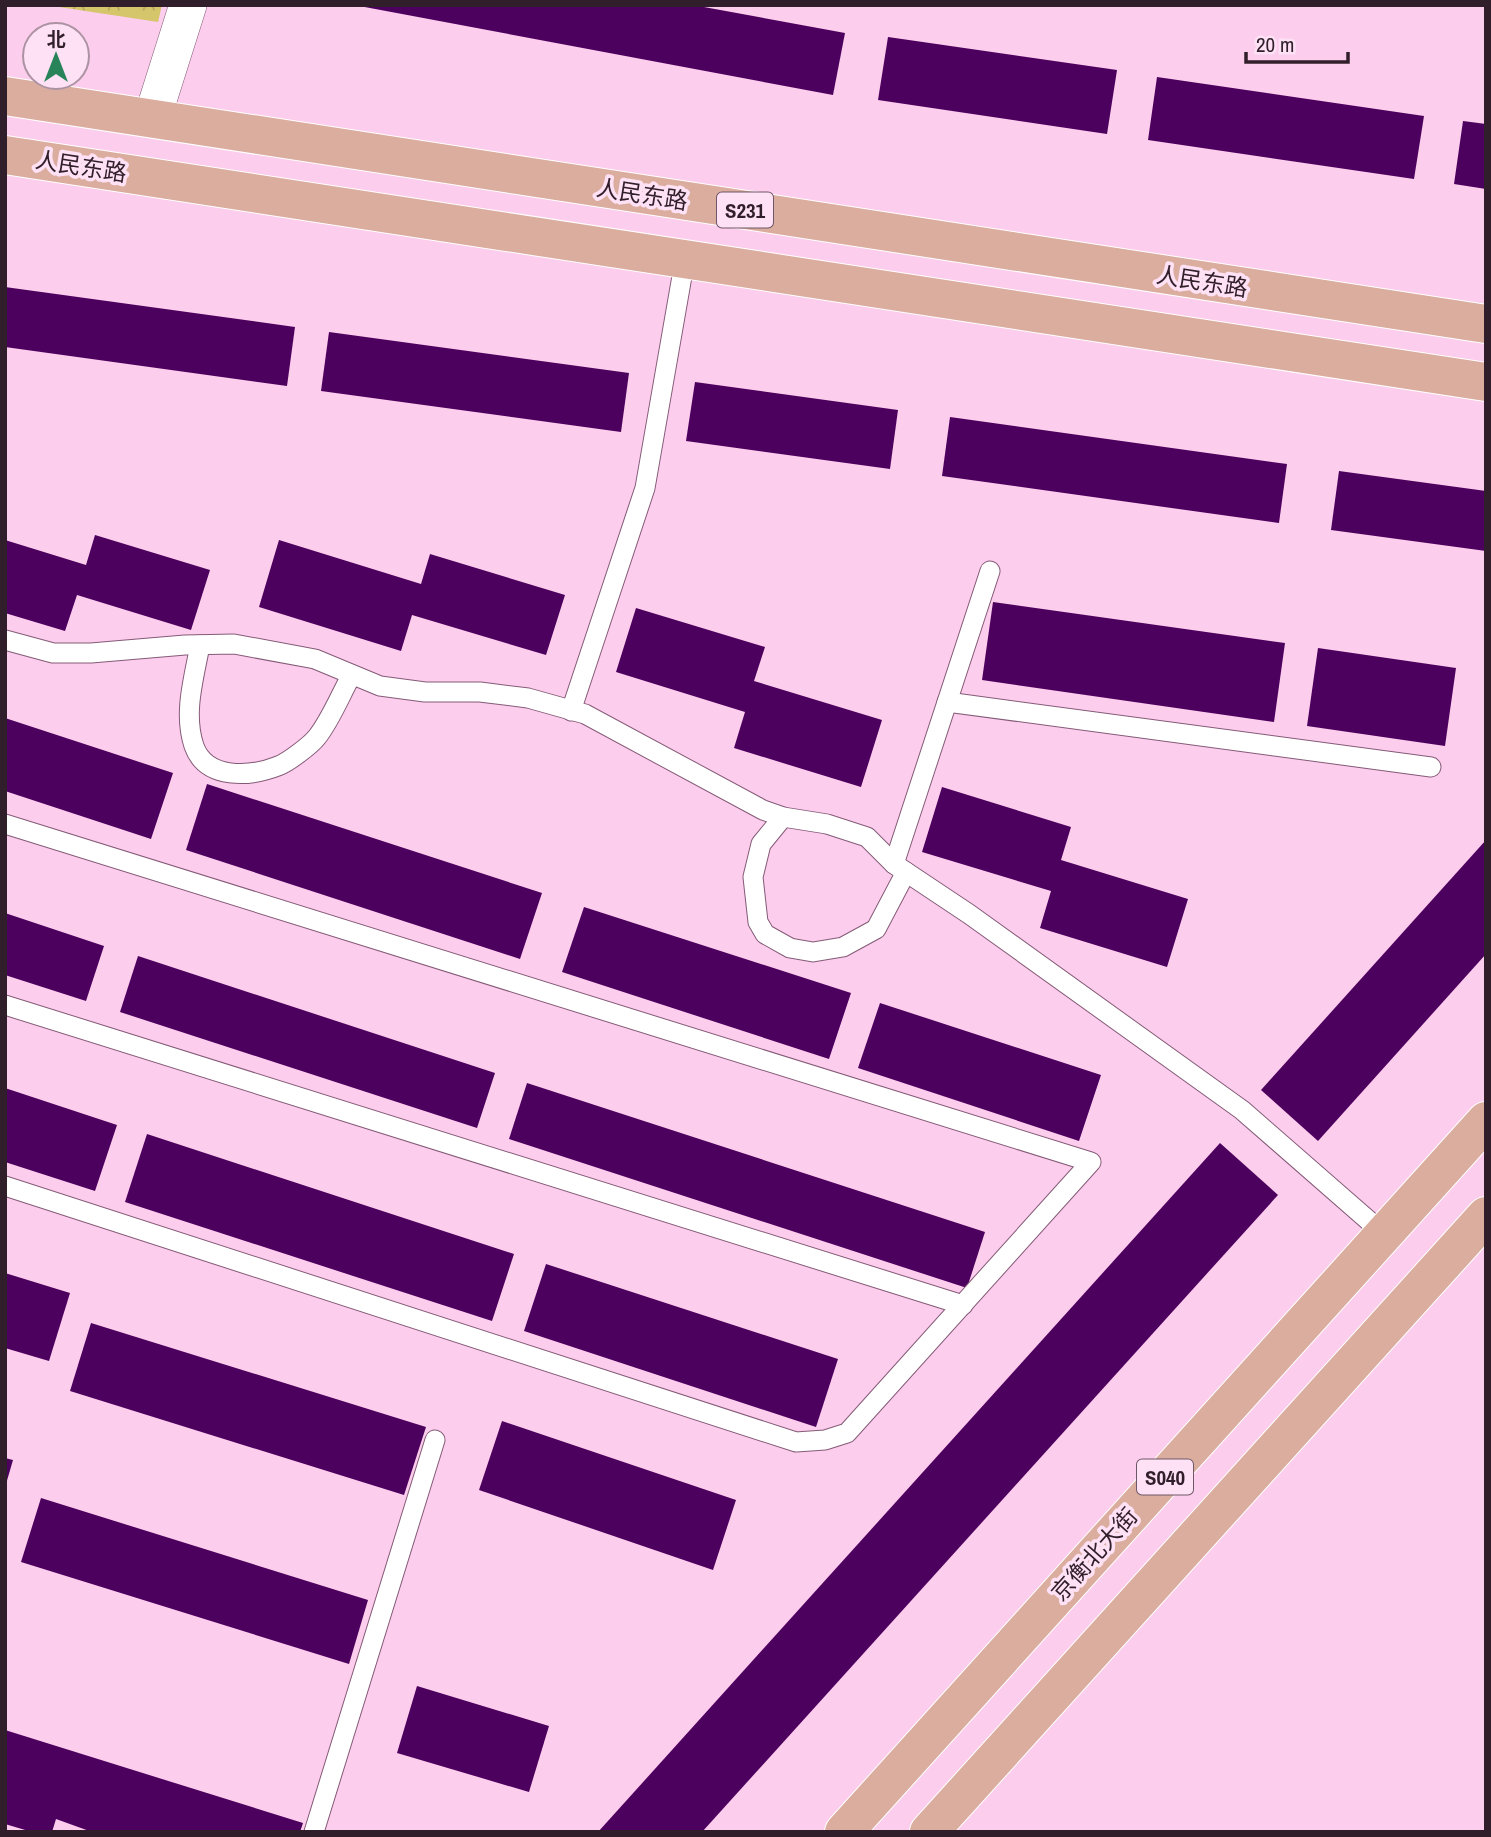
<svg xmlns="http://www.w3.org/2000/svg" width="1491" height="1837" font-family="'Archivo Narrow','Noto Sans SC',sans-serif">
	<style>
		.park { fill: url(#park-crowns) }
		.building { fill: #4d015e }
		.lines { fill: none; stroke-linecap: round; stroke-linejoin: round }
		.service-casing { stroke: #845b77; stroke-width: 21 }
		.minor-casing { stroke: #845b77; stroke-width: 38 }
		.primary-casing { stroke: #fff; stroke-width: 40 }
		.service { stroke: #fff; stroke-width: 19 }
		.minor { stroke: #fff; stroke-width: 37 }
		.primary { stroke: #daad9e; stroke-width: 38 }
		.labels { text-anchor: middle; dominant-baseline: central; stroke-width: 7; stroke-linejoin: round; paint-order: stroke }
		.shield { fill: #fee1f4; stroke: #6e5867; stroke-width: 2 }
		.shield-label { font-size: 21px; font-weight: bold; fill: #301e2a }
		.street-label { font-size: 23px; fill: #301e2a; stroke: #fee1f4 }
	</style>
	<defs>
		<pattern id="park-crowns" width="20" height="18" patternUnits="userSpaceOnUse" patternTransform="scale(1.75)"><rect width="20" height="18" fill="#d5c56b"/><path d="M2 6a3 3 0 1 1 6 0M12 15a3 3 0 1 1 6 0" fill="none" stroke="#b7a95d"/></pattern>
	</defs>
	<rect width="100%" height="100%" fill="#fdcded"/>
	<polygon class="park" points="46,5 162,5 158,22"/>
	<g class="building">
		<polygon points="354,5 693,5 845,33 833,95"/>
		<polygon points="888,37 1117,70 1107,134 878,100"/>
		<polygon points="1157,77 1424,116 1414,179 1148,140"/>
		<polygon points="1463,121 1486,124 1486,189 1454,184"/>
		<polygon points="5,287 295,327 287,386 5,347"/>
		<polygon points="329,332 629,373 621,432 321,391"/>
		<polygon points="695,382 898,410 890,469 686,441"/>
		<polygon points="950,417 1287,464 1279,523 942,476"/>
		<polygon points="1339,471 1486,491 1486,551 1331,530"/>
		<polygon points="95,535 210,570 191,630 77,595 65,631 5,613 5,540 86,565"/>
		<polygon points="279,540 421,584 430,554 565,595 546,655 412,615 401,651 259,607"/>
		<polygon points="993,602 1285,643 1274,722 982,680"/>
		<polygon points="636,608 765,647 754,681 882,720 861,787 734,748 745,712 616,672"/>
		<polygon points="1318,648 1456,668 1445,746 1307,726"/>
		<polygon points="5,718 173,773 151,839 5,791"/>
		<polygon points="207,784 542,893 520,959 186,850"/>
		<polygon points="942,787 1071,827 1061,860 1188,899 1167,967 1040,928 1051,891 922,852"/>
		<polygon points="1486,840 1486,954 1318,1141 1261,1090"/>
		<polygon points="584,907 851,993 829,1059 562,972"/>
		<polygon points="5,913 104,946 86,1001 5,975"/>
		<polygon points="138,956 495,1073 477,1128 120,1012"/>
		<polygon points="880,1003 1101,1075 1079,1141 858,1068"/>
		<polygon points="527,1083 985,1232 967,1288 509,1139"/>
		<polygon points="5,1088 117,1125 95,1191 5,1162"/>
		<polygon points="147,1134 514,1254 492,1321 125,1202"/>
		<polygon points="1220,1143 1278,1195 702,1832 598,1832"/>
		<polygon points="546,1264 838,1359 816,1427 524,1331"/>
		<polygon points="5,1273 70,1293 49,1361 5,1348"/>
		<polygon points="91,1323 426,1427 404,1495 70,1391"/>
		<polygon points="502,1421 736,1500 713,1570 479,1490"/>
		<polygon points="5,1458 13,1460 6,1484 5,1484"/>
		<polygon points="41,1498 368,1600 349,1664 21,1562"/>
		<polygon points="417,1686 549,1726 529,1792 397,1753"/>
		<polygon points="5,1730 303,1823 300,1832 92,1832 56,1819 52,1832 32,1832 5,1824"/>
	</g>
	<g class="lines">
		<defs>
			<g id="service">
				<polyline points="5,640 53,653 91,653 185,645 234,644 315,659 380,686 425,692 480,692 528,698 585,714 763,810 783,817 827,824 867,837 894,864 969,914 1242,1110 1384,1234"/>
				<path d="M200 645C194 678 183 713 194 746 206 780 250 777 278 766 287 763 311 745 317 737 330 721 341 694 351 676"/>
				<polyline points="947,702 1431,767"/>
				<polyline points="571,711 645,488 685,259"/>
				<polyline points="783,817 761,844 753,877 758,922 765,934 790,948 813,952 843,947 876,929 906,872"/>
				<polyline points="5,824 1091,1162 847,1433 825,1440 796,1442 5,1186"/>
				<polyline points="894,864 990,571"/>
				<polyline points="5,1005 963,1305"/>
				<polyline points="314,1832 435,1440"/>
			</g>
			<polyline id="minor" points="152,119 188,5"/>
			<g id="primary">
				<polyline points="5,96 1486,324"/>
				<polyline points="5,155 1486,382"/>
				<polyline points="844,1832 1486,1121"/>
				<polyline points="929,1832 1486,1216"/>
			</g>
		</defs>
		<use href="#service" class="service-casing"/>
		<use href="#minor" class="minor-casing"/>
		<use href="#primary" class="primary-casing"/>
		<use href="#service" class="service"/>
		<use href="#minor" class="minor"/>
		<use href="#primary" class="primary"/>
	</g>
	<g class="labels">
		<g class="shield">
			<rect x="717" y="192.5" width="56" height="35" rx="5"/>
			<rect x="1137" y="1459.5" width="56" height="35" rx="5"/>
		</g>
		<g class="shield-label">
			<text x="745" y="210">S231</text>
			<text x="1165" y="1477">S040</text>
		</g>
		<g class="street-label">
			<text transform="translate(81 166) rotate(9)">人民东路</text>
			<text transform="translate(642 194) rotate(9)">人民东路</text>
			<text transform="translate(1202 281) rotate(9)">人民东路</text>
			<text transform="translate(1094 1554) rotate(-48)">京衡北大街</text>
		</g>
	</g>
	<rect width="1491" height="1837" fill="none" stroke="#301e2a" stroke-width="14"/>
	<g transform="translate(56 56)"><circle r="33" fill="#fee1f4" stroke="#ac93a3" stroke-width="2"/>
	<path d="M0-5L12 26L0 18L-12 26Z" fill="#298359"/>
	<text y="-10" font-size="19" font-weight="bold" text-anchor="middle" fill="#301e2a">北</text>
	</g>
	<path d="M1246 52v10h102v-10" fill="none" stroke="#301e2a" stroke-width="3.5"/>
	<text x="1256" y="52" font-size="21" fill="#301e2a" stroke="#fee1f4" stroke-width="5" paint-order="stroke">20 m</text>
</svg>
